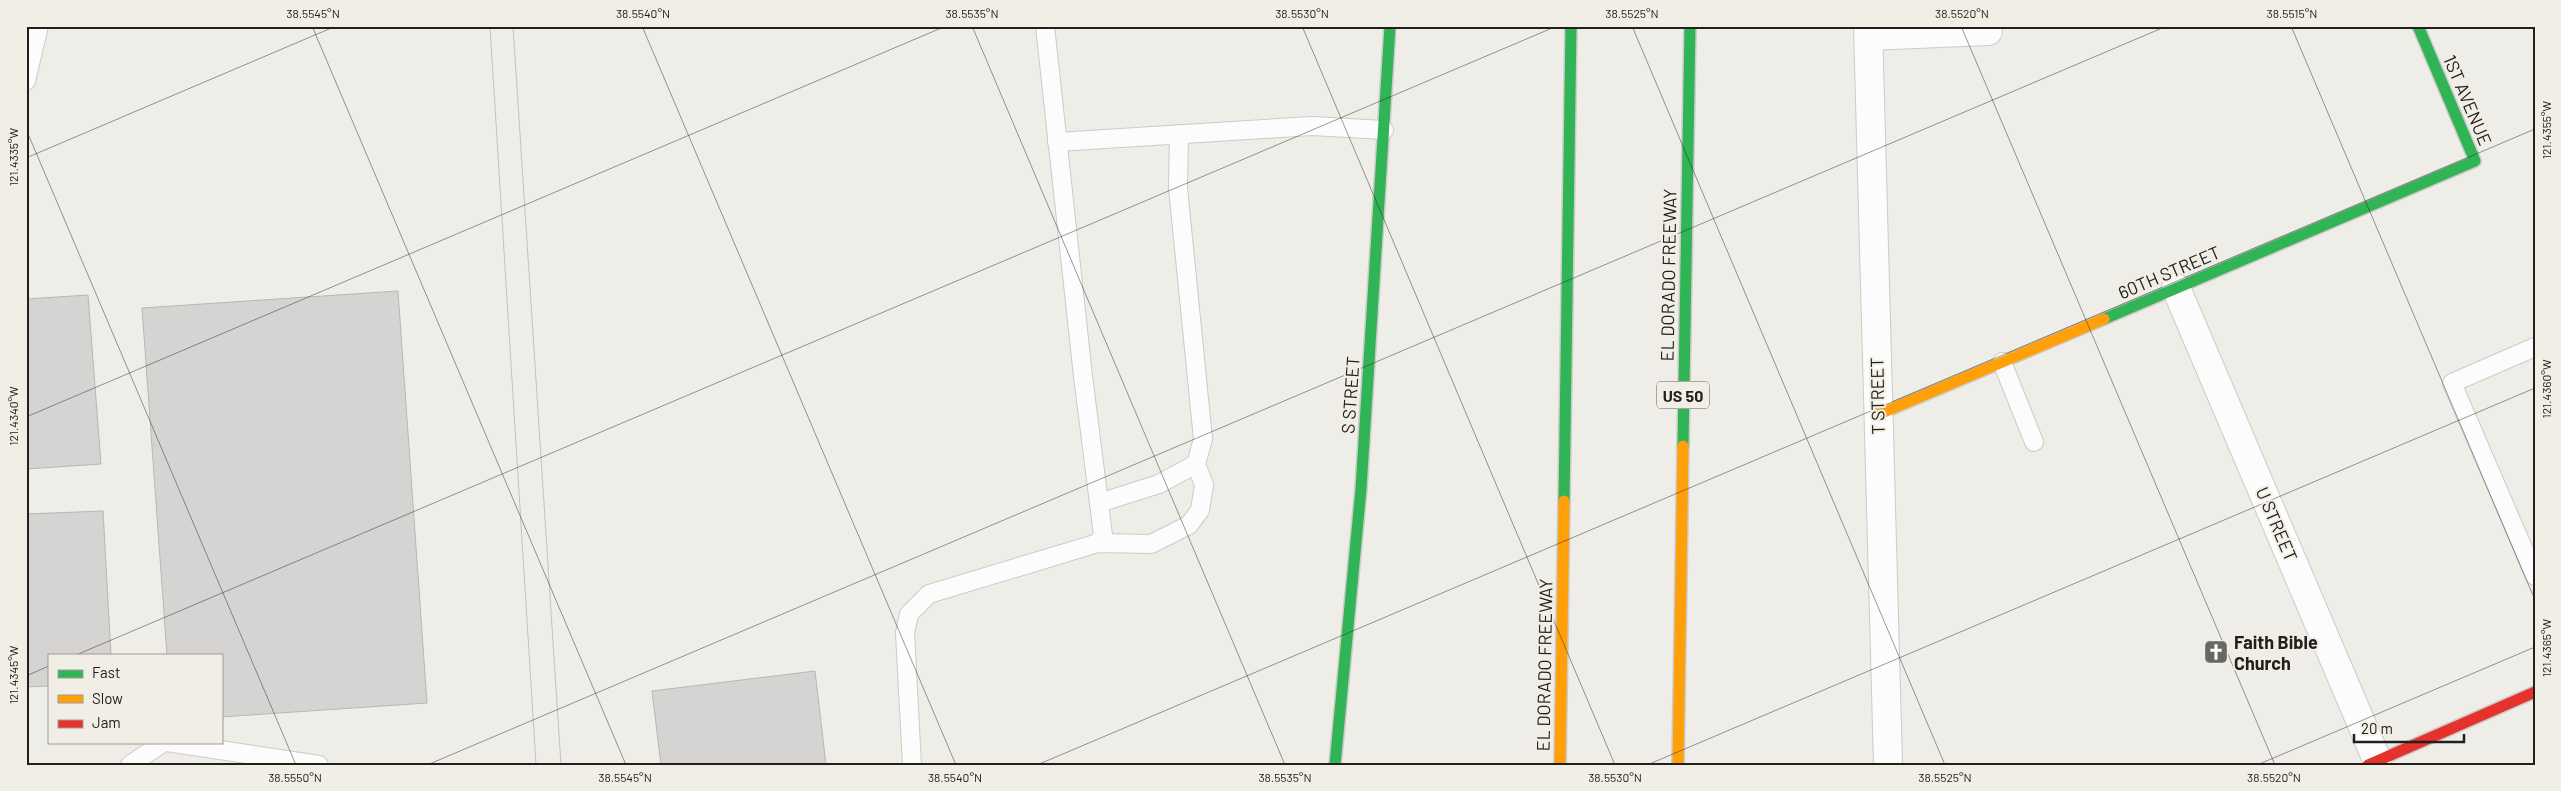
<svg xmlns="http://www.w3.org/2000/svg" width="2561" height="791" font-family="Barlow,sans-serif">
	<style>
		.building { fill: #d5d4d2; stroke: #b8b7b6 }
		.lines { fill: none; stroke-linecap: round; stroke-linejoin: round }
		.lane-casing { stroke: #cccbc8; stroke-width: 20 }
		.street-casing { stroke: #cccbc8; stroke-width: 30 }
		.fast-casing { stroke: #cccbc8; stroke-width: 14 }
		.slow-casing { stroke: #cccbc8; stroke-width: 14 }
		.jam-casing { stroke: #cccbc8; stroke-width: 14 }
		.lane { stroke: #fcfcfc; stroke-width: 18 }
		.street { stroke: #fcfcfc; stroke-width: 28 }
		.fast { stroke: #30b455; stroke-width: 11 }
		.slow { stroke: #ff9f0a; stroke-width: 11 }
		.jam { stroke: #e5322d; stroke-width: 11 }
		.tram { stroke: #c2c2c1; stroke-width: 1 }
		.ticks { fill: none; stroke: #21201d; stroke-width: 1; stroke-opacity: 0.45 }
		.labels { text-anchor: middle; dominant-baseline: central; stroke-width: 4; stroke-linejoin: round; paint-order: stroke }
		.shield { fill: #f1eee5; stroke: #5f5e59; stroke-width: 1 }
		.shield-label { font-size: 16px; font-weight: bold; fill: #21201d }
		.street-label { font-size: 18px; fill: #21201d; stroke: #f1eee5 }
		.poi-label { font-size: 18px; font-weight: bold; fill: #21201d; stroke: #f1eee5; text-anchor: start }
		.neatline { fill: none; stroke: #21201d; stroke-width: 2 }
		.ticks-label { font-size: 12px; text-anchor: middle; fill: #21201d }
	</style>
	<rect width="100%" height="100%" fill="#eeede8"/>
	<g class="building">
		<polygon points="398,291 427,703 221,717 221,655 167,655 142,308"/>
		<polygon points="88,295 101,464 26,469 26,299"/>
		<polygon points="103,511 111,655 49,655 49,686 26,687 26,514"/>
		<polygon points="815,671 826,765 661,765 652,691"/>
	</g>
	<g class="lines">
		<defs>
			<g id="lane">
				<polyline points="1045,26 1083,376 1103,535 1098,543"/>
				<polyline points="26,81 39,26"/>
				<polyline points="1057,142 1312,126 1384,130"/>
				<polyline points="2535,347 2452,383 2535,576"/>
				<polyline points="2002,362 2034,442"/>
				<polyline points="1099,503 1159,484 1196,464 1203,439 1178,188 1179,134"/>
				<polyline points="167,742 319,765"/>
				<polyline points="130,765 164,742"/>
				<polyline points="912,765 905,633 909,614 929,594 1098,543 1151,544 1189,525 1200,510 1204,485 1196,464"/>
			</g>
			<g id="street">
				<polyline points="1868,26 1888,765"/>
				<polyline points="1869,36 1988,31"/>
				<polyline points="2176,288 2377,760"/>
			</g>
			<g id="fast">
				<polyline points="2104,319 2475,161 2418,26"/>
				<polyline points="1683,446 1690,26"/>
				<polyline points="1564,501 1571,26"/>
				<polyline points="1335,765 1361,489 1390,26"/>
			</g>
			<g id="slow">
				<polyline points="1877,415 2104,319"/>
				<polyline points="1560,765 1564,501"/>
				<polyline points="1678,765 1683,446"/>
			</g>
			<polyline id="jam" points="2368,765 2535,692"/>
		</defs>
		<use href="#lane" class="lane-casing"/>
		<use href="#street" class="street-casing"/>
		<use href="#fast" class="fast-casing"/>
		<use href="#slow" class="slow-casing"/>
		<use href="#jam" class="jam-casing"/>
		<use href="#lane" class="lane"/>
		<use href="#street" class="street"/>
		<use href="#fast" class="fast"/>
		<use href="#slow" class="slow"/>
		<use href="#jam" class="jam"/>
		<g class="tram">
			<polyline points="490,26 536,765"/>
			<polyline points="513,26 561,765"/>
		</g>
	</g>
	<path class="ticks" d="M312 26 626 765M642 26 956 765M972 26 1285 765M1302 26 1615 765M1632 26 1945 765M1961 26 2275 765M2291 26 2535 600M26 129 296 765M26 158 336 26M26 417 946 26M76 655 1557 26M26 676 49 666M427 765 2167 26M1037 765 2535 129M1647 765 2535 388M2257 765 2535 647"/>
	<defs>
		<symbol id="church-square" viewBox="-11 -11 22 22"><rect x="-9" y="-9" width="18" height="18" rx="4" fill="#696864" stroke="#f1eee5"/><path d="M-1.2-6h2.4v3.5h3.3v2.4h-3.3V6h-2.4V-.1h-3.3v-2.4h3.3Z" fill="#fff"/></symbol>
	</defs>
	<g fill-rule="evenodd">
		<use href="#church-square" x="2202" y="638" width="28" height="28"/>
	</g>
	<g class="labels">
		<rect class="shield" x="1657" y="381.5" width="52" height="27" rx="4"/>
		<g class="shield-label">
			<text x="1683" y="395">US 50</text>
		</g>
		<g class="street-label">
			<text transform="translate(2468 100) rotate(67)">1ST AVENUE</text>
			<text transform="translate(2169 272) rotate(-23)">60TH STREET</text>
			<text transform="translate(1668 275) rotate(-89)">EL DORADO FREEWAY</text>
			<text transform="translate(1350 395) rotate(-86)">S STREET</text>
			<text transform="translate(1877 396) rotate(-91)">T STREET</text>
			<text transform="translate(2277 524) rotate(67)">U STREET</text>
			<text transform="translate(1544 665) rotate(-89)">EL DORADO FREEWAY</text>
		</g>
		<g class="poi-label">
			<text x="2234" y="642">Faith Bible<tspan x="2234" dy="21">Church</tspan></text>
		</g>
	</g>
	<rect width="2561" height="791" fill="none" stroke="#f1eee5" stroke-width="55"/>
	<rect x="48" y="654" width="175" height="90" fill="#f1eee5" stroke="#9e9c95"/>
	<rect x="58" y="670" width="25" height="8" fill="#30b455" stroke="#9e9c95"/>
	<text x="92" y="678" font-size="15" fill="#21201d">Fast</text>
	<rect x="58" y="695" width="25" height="8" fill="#ff9f0a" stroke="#9e9c95"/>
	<text x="92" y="704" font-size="15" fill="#21201d">Slow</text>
	<rect x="58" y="720" width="25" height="8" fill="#e5322d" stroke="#9e9c95"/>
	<text x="92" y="728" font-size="15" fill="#21201d">Jam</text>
	<path d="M2354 734v8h110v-8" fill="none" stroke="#21201d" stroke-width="2.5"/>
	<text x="2361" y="734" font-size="15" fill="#21201d" stroke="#f1eee5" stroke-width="4" paint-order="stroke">20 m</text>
	<rect x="28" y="28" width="2506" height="736" class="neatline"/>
	<g class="ticks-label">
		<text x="313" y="18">38.5545°N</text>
		<text x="643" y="18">38.5540°N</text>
		<text x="972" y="18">38.5535°N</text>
		<text x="1302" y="18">38.5530°N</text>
		<text x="1632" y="18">38.5525°N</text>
		<text x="1962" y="18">38.5520°N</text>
		<text x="2292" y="18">38.5515°N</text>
		<text transform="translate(2547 130) rotate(-90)" y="4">121.4355°W</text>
		<text transform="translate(14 157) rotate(-90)" y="4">121.4335°W</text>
		<text transform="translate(2547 389) rotate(-90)" y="4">121.4360°W</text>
		<text transform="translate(14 416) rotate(-90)" y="4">121.4340°W</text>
		<text transform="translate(2547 648) rotate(-90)" y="4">121.4365°W</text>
		<text transform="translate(14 675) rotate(-90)" y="4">121.4345°W</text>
		<text x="295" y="782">38.5550°N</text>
		<text x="625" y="782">38.5545°N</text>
		<text x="955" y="782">38.5540°N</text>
		<text x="1285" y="782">38.5535°N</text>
		<text x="1615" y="782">38.5530°N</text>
		<text x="1945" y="782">38.5525°N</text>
		<text x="2274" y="782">38.5520°N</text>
	</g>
</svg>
